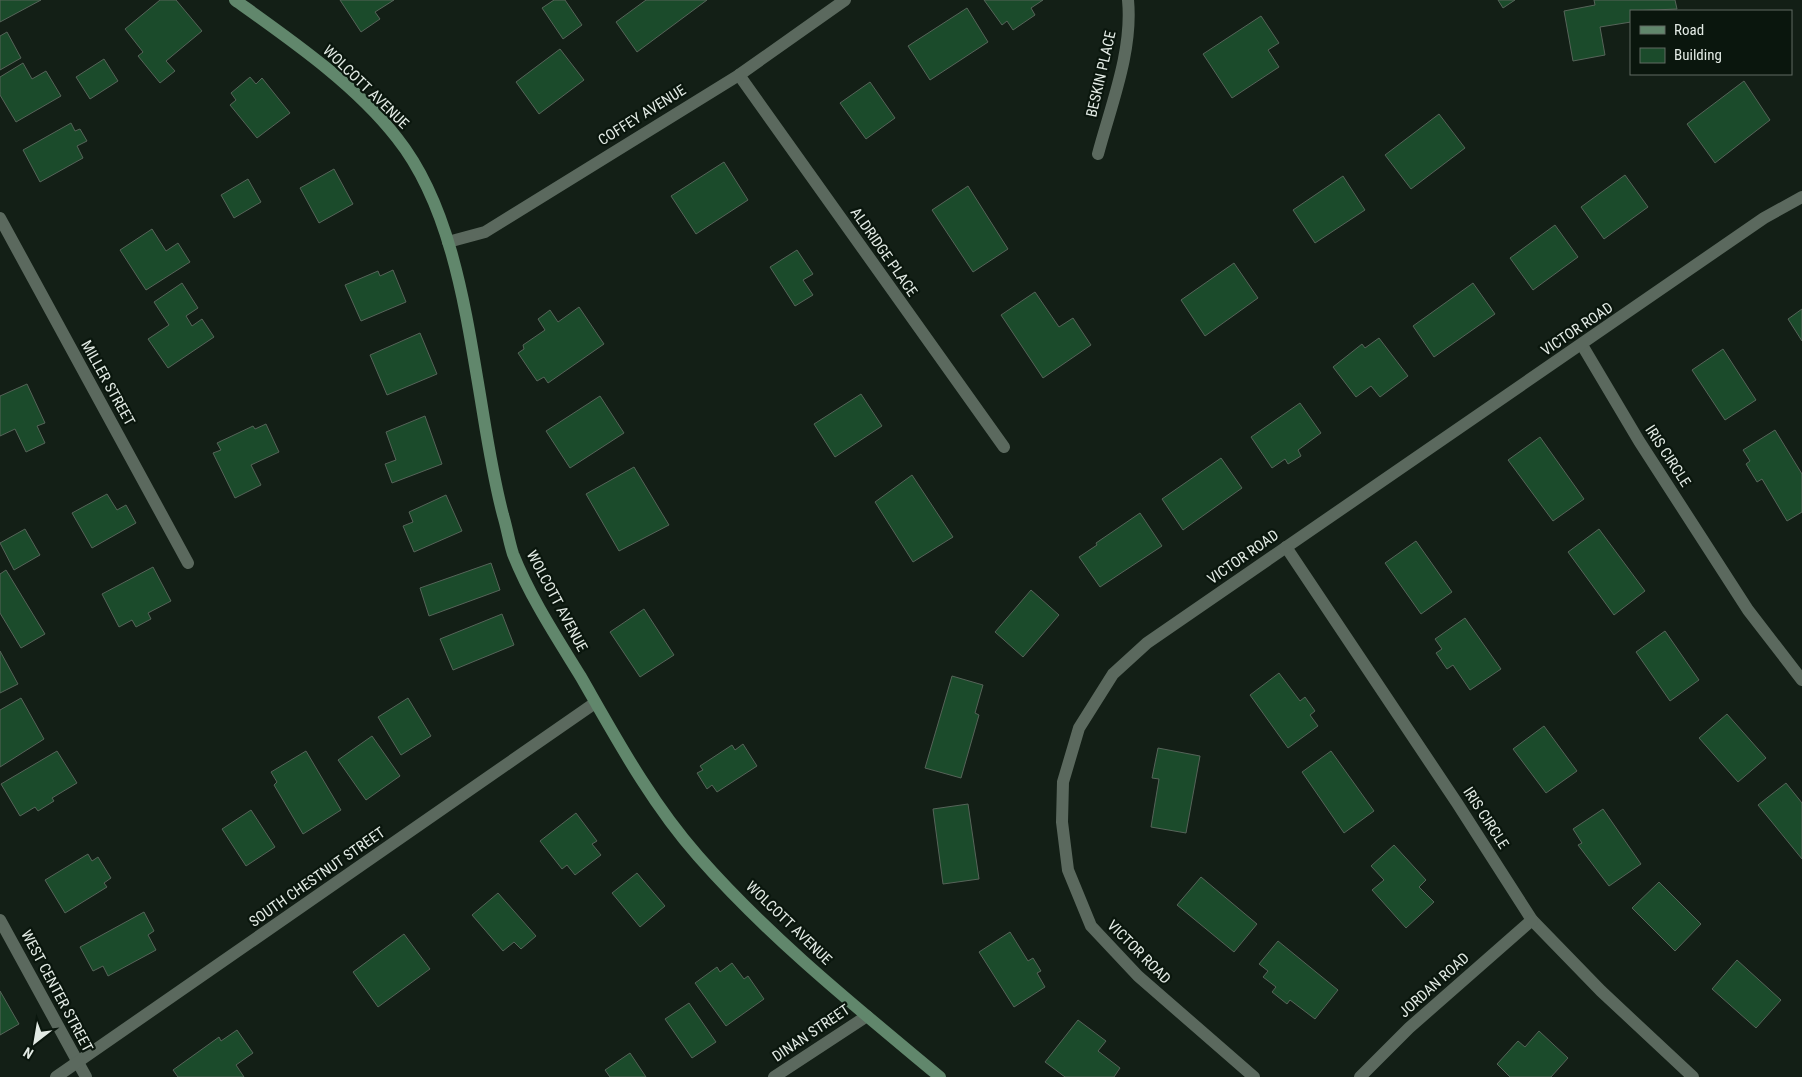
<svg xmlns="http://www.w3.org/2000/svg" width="1802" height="1077" font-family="'Roboto Condensed',sans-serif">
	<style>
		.building { fill: #1b4b2b; stroke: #566459 }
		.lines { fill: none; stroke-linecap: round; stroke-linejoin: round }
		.street { stroke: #5b695e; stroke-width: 12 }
		.secondary { stroke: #61876c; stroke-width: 12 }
		.labels { text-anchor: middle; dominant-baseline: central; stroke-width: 4.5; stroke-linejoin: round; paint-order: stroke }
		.street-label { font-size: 15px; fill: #e3ebe5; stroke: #0a160d }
	</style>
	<rect width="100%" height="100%" fill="#131f16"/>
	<g class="building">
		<polygon points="0,0 41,0 0,22"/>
		<polygon points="160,0 176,0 202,31 166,61 175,71 160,83 138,56 143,52 125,29"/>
		<polygon points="340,0 394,0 375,12 380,19 361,32"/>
		<polygon points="554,0 565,0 582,25 563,39 542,8"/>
		<polygon points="646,0 707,0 637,52 616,22"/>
		<polygon points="984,0 1043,0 1031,8 1035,15 1013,30 1007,21 1002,25"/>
		<polygon points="1498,0 1515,0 1503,8"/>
		<polygon points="1594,0 1675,0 1677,9 1631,11 1631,22 1600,27 1605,55 1573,61 1564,11 1595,5"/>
		<polygon points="967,8 988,42 930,80 908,46"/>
		<polygon points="1261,16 1279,43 1268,50 1279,67 1232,98 1203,54"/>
		<polygon points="7,32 21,58 0,70 0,36"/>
		<polygon points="560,49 584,80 539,114 516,82"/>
		<polygon points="104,59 118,81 90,99 76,77"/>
		<polygon points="23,63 32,79 46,71 61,96 16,122 0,95 0,77"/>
		<polygon points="250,77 256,84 262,78 290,113 257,138 230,105 236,100 231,93"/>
		<polygon points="1744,81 1770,120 1715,163 1687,124"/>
		<polygon points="870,82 895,118 866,139 840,103"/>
		<polygon points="1439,114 1465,148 1411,189 1385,155"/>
		<polygon points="71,123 75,131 80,129 87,141 77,146 83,158 40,182 23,150"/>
		<polygon points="724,162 748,200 696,234 671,196"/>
		<polygon points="334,169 353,204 319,223 300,188"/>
		<polygon points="1625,175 1648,207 1604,239 1581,207"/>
		<polygon points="1343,176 1365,210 1315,243 1293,210"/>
		<polygon points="248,179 261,202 234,218 221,195"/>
		<polygon points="968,186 1008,249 973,272 932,210"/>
		<polygon points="1555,225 1578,257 1533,290 1510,258"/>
		<polygon points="152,229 166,251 178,243 190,262 146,290 120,250"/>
		<polygon points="797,250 813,274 803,280 813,295 795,306 770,267"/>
		<polygon points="1234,263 1258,298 1205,336 1181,300"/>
		<polygon points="393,270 406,302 361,321 345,285 378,271 380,276"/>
		<polygon points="182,283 198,308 186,316 192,326 202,319 214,337 168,368 148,339 169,325 154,302"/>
		<polygon points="1473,283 1495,314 1434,357 1413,326"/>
		<polygon points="1035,292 1059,327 1073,318 1091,345 1043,378 1001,315"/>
		<polygon points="579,307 604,344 548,383 544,377 537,381 518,353 524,349 523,345 545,330 538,319 550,310 558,322"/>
		<polygon points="1802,309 1802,341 1788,319"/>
		<polygon points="420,333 437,374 387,395 370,355"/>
		<polygon points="1379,338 1408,376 1380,397 1371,386 1356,397 1333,367 1362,344 1365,348"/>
		<polygon points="1723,349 1756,400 1725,420 1692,370"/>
		<polygon points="27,384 45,423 37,426 45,443 26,452 15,429 0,436 0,396"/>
		<polygon points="861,394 882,426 835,457 814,424"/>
		<polygon points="600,396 624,433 570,468 546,431"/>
		<polygon points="1300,403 1321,433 1298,450 1301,456 1288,464 1285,459 1272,468 1251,437"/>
		<polygon points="425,416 442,464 392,483 385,464 396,460 386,432"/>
		<polygon points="266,424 279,452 251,465 261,485 235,498 213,453 221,450 217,443 253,426 255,429"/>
		<polygon points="1775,430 1802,474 1802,512 1787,521 1762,479 1757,482 1746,464 1750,461 1743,450"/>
		<polygon points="1540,437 1584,499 1553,521 1508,460"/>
		<polygon points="1221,458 1242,488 1183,530 1162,499"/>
		<polygon points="634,467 669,525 619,551 586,494"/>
		<polygon points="912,475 953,537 913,562 875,502"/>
		<polygon points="107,494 117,510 126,505 136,523 92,548 72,513"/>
		<polygon points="446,495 462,531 414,552 403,526 413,522 409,512"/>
		<polygon points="1140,513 1162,546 1100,587 1079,557 1097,545 1096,543"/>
		<polygon points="25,529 40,555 14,570 0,543"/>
		<polygon points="1599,529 1645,591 1614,615 1568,552"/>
		<polygon points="1416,541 1452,592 1421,614 1385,563"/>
		<polygon points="491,563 500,590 429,616 420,588"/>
		<polygon points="153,567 171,601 148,613 151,619 136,627 132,620 119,627 102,594"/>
		<polygon points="6,570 45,634 21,648 0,613 0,574"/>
		<polygon points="1031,590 1059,615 1023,657 995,632"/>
		<polygon points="644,609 674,655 640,677 610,632"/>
		<polygon points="502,614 514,645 453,670 440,639"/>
		<polygon points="1465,618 1501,669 1470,690 1453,665 1447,669 1436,653 1442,649 1435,639"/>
		<polygon points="1665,631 1699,680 1670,701 1636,652"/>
		<polygon points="0,651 18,684 0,693"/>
		<polygon points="1279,673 1300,701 1305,697 1315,711 1310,715 1318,726 1288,748 1250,695"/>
		<polygon points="952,676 983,685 975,713 979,715 961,778 925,768"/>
		<polygon points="21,698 44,739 0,767 0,710"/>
		<polygon points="408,698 431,736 401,755 378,717"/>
		<polygon points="1727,714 1766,758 1738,782 1699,738"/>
		<polygon points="1544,726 1577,771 1546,793 1513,749"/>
		<polygon points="372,736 400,776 366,800 338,760"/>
		<polygon points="743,744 757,766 717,792 712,785 707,789 697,773 703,770 700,766 732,745 735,750"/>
		<polygon points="1158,748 1200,756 1186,833 1151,827 1159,779 1152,778"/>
		<polygon points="57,751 77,783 52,798 54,801 38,811 35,807 20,816 1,784"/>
		<polygon points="306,751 341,810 303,834 274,785 277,782 271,772"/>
		<polygon points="1331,751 1374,811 1344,833 1302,772"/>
		<polygon points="1786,783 1802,803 1802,859 1758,805"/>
		<polygon points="968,804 979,879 943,884 933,809"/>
		<polygon points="1603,809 1641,864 1609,886 1578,845 1582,843 1573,829"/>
		<polygon points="251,810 275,847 246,866 222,829"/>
		<polygon points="576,813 597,841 592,844 601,855 575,875 567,865 562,869 540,841"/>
		<polygon points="1394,845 1426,880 1419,887 1434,902 1406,928 1372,890 1384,880 1371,866"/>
		<polygon points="88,854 92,861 98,857 111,878 104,883 107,887 65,913 45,880"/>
		<polygon points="637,873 665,906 640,927 612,893"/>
		<polygon points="1201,877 1257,924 1234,952 1177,905"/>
		<polygon points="1659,882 1701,924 1675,951 1632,908"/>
		<polygon points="498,893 536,936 521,949 514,942 503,951 472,915"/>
		<polygon points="144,912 154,931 148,935 156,950 108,976 103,966 93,971 80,947"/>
		<polygon points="1010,932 1028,961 1033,958 1041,971 1037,973 1045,987 1014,1007 979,952"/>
		<polygon points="404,934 430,969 378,1007 353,972"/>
		<polygon points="1278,941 1338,990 1315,1019 1290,1000 1287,1004 1272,992 1276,987 1263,977 1268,971 1259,964"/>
		<polygon points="1737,960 1781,1000 1756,1028 1712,989"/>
		<polygon points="732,963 744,979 748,976 764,999 726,1026 695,983 717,967 720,972"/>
		<polygon points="0,991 19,1024 0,1035"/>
		<polygon points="689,1003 716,1042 692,1058 665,1019"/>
		<polygon points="1078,1020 1106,1041 1098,1051 1120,1068 1114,1077 1065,1077 1045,1062"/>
		<polygon points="237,1030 253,1053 236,1065 244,1077 178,1077 173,1070 219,1037 221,1041"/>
		<polygon points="1539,1031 1568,1058 1551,1077 1510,1077 1497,1064 1518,1041 1525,1047"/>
		<polygon points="630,1053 646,1077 610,1077 605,1070"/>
	</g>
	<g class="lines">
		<g class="street">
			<polyline points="739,75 1004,447"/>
			<path d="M1098 154C1111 105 1133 51 1128 0"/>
			<polyline points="0,218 188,563"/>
			<polyline points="448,242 485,232 739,75 845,0"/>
			<polyline points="1582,345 1639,441 1748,610 1802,680"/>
			<polyline points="1286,547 1457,803 1532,920 1601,991 1693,1077"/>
			<polyline points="0,920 86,1077"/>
			<polyline points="56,1077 595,703"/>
			<polyline points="774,1077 867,1016"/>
			<polyline points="1254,1077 1138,976 1091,926 1068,870 1062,822 1063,782 1079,728 1113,674 1147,643 1764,218 1802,197"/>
			<polyline points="1360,1077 1409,1028 1532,920"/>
		</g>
		<path class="secondary" d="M235 0C291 40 355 84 397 138 448 202 464 299 477 377 485 423 491 470 503 515 507 528 509 542 513 554 530 597 557 638 581 677 616 738 651 803 698 856 770 938 856 1007 940 1077"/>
	</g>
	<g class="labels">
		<g class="street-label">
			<text transform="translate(1101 74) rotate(-77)">BESKIN PLACE</text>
			<text transform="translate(366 87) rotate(44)">WOLCOTT AVENUE</text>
			<text transform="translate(642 115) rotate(-32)">COFFEY AVENUE</text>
			<text transform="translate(884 252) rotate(55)">ALDRIDGE PLACE</text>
			<text transform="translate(1577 329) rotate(-34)">VICTOR ROAD</text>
			<text transform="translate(108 383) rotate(61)">MILLER STREET</text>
			<text transform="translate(1668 456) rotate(57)">IRIS CIRCLE</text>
			<text transform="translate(1243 557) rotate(-35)">VICTOR ROAD</text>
			<text transform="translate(557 601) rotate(62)">WOLCOTT AVENUE</text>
			<text transform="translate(1486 818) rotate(57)">IRIS CIRCLE</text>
			<text transform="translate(317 877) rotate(-35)">SOUTH CHESTNUT STREET</text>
			<text transform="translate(789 923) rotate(44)">WOLCOTT AVENUE</text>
			<text transform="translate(1139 952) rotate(45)">VICTOR ROAD</text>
			<text transform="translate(1434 985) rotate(-42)">JORDAN ROAD</text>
			<text transform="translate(57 991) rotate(62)">WEST CENTER STREET</text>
			<text transform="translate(811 1033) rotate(-34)">DINAN STREET</text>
		</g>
	</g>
	<rect x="1630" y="10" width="162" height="65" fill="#0a160d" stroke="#616b63"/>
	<rect x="1640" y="26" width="25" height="8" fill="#61876c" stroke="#616b63"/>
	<text x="1674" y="35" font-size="15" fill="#e3ebe5">Road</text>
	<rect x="1640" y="48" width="25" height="15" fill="#1b4b2b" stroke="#616b63"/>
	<text x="1674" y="60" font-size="15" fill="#e3ebe5">Building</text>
	<g transform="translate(35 1042) rotate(211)" stroke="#0a160d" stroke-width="4" paint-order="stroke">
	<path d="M0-4L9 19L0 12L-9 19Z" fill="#e3ebe5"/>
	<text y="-8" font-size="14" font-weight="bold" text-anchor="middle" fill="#e3ebe5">N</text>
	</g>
</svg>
